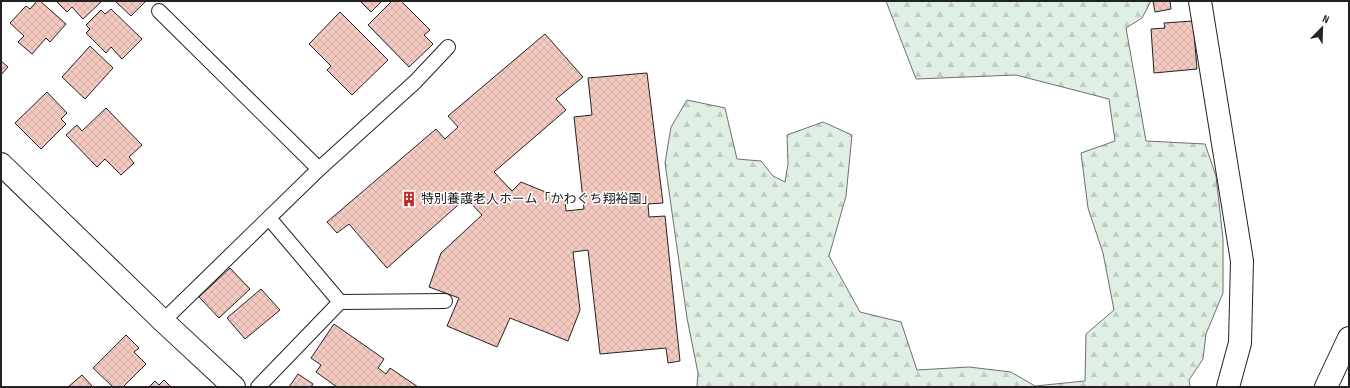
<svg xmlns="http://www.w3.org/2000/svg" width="1350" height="388" font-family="'Sofia Sans Condensed','Noto Sans JP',sans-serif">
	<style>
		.forest { fill: url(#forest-firs); stroke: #6f6f6f }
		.building { fill: url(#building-cross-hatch); stroke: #222 }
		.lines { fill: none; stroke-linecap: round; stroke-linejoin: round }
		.lane-casing { stroke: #222; stroke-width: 16 }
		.street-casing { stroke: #222; stroke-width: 24 }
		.lane { stroke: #fff; stroke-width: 14 }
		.street { stroke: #fff; stroke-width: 22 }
		.labels { text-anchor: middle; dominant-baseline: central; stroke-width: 3; stroke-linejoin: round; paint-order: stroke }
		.poi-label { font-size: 13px; fill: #222; stroke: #fff; text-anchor: start }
	</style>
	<defs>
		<pattern id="forest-firs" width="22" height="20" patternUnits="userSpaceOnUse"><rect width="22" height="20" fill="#e0efe3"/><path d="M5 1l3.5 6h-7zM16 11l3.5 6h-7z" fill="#c0cdc2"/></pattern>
		<pattern id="building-cross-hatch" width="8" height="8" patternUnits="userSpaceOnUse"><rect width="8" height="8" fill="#f3c9c0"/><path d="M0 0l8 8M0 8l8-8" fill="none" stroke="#d0aca5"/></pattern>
	</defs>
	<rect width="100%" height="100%" fill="#fff"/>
	<polygon class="forest" points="886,1 1151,1 1142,18 1126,28 1146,141 1205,144 1216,176 1223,239 1223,293 1206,334 1203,359 1189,380 1190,387 697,387 698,373 687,318 665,163 671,127 687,100 725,108 737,159 761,161 773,176 785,182 788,164 787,135 823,122 852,135 846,196 829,256 860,312 901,322 917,370 969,367 1011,372 1035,386 1085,381 1086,334 1114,310 1103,253 1088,208 1081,153 1115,141 1109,99 1016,75 916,79"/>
	<g class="building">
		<polygon points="37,1 40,1 66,24 50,42 46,38 32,54 18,42 24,36 10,23 26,6 30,9"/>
		<polygon points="56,1 102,1 83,19 72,7 67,12"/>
		<polygon points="115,1 146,1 131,16"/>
		<polygon points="360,1 382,1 371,12"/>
		<polygon points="392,1 401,1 430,30 424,35 433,44 409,67 368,25"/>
		<polygon points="1153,1 1170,1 1171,9 1155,12"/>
		<polygon points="111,9 142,39 122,59 111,47 106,53 86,33 90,29 86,25 101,10 105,14"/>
		<polygon points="340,12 388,60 352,95 327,70 331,66 309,44"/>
		<polygon points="1193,21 1197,69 1154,73 1151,29 1165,28 1164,23"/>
		<polygon points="545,34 583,77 556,99 566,110 494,172 512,191 521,182 565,200 566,211 584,209 574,117 592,115 588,78 647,73 663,203 648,204 649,217 665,216 680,361 668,363 666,348 600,354 588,250 573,252 580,310 568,341 510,318 497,347 447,326 459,298 429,287 441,253 482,215 466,198 387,268 349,224 337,233 327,222 436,129 445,139 458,127 448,116"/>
		<polygon points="90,46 113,68 85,99 62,77"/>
		<polygon points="1,61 8,67 1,75"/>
		<polygon points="47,92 67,113 61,119 66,124 41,149 15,123"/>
		<polygon points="106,108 142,145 129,157 134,163 121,175 105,159 97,167 66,135 77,125 82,131"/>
		<polygon points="230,268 250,289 219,318 199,297"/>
		<polygon points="261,289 280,310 245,339 227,318"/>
		<polygon points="334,324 384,359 378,368 386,374 390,368 418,387 337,387 316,372 321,365 311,358"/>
		<polygon points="126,335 139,348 134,352 146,364 123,387 113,387 93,368"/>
		<polygon points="298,374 313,384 311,387 289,387"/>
		<polygon points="82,375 93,387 68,387"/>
		<polygon points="164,380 171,387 149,387 155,381 159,385"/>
	</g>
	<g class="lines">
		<defs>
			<g id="lane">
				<polyline points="159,11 319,169"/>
				<polyline points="269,218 340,302"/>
				<polyline points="163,321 319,169 415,82 448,47"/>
				<polyline points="258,387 340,302 445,301"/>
			</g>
			<g id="street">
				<polyline points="1200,1 1242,261 1240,343 1228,387"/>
				<polyline points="1,164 163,321 234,387"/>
				<polyline points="1326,387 1349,338"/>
			</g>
		</defs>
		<use href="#lane" class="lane-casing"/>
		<use href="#street" class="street-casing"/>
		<use href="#lane" class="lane"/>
		<use href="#street" class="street"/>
	</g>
	<defs>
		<symbol id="building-bare" viewBox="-9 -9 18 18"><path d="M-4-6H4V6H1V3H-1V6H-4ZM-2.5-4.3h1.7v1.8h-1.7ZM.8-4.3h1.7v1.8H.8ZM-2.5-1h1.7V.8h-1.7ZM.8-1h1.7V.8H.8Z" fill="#c62828" stroke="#fff" stroke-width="2.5" paint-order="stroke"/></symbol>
	</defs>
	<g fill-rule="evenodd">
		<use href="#building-bare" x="398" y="188" width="22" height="22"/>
	</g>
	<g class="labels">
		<g class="poi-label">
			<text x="421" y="199">特別養護老人ホーム「かわぐち翔裕園」</text>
		</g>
	</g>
	<rect width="1350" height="388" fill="none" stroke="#222222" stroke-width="4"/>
	<g transform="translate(1322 28) rotate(23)" stroke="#ffffff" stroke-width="3" paint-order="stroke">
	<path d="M0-3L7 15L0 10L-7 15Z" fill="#222222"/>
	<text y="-6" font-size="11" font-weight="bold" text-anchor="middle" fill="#222222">N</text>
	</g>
</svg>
